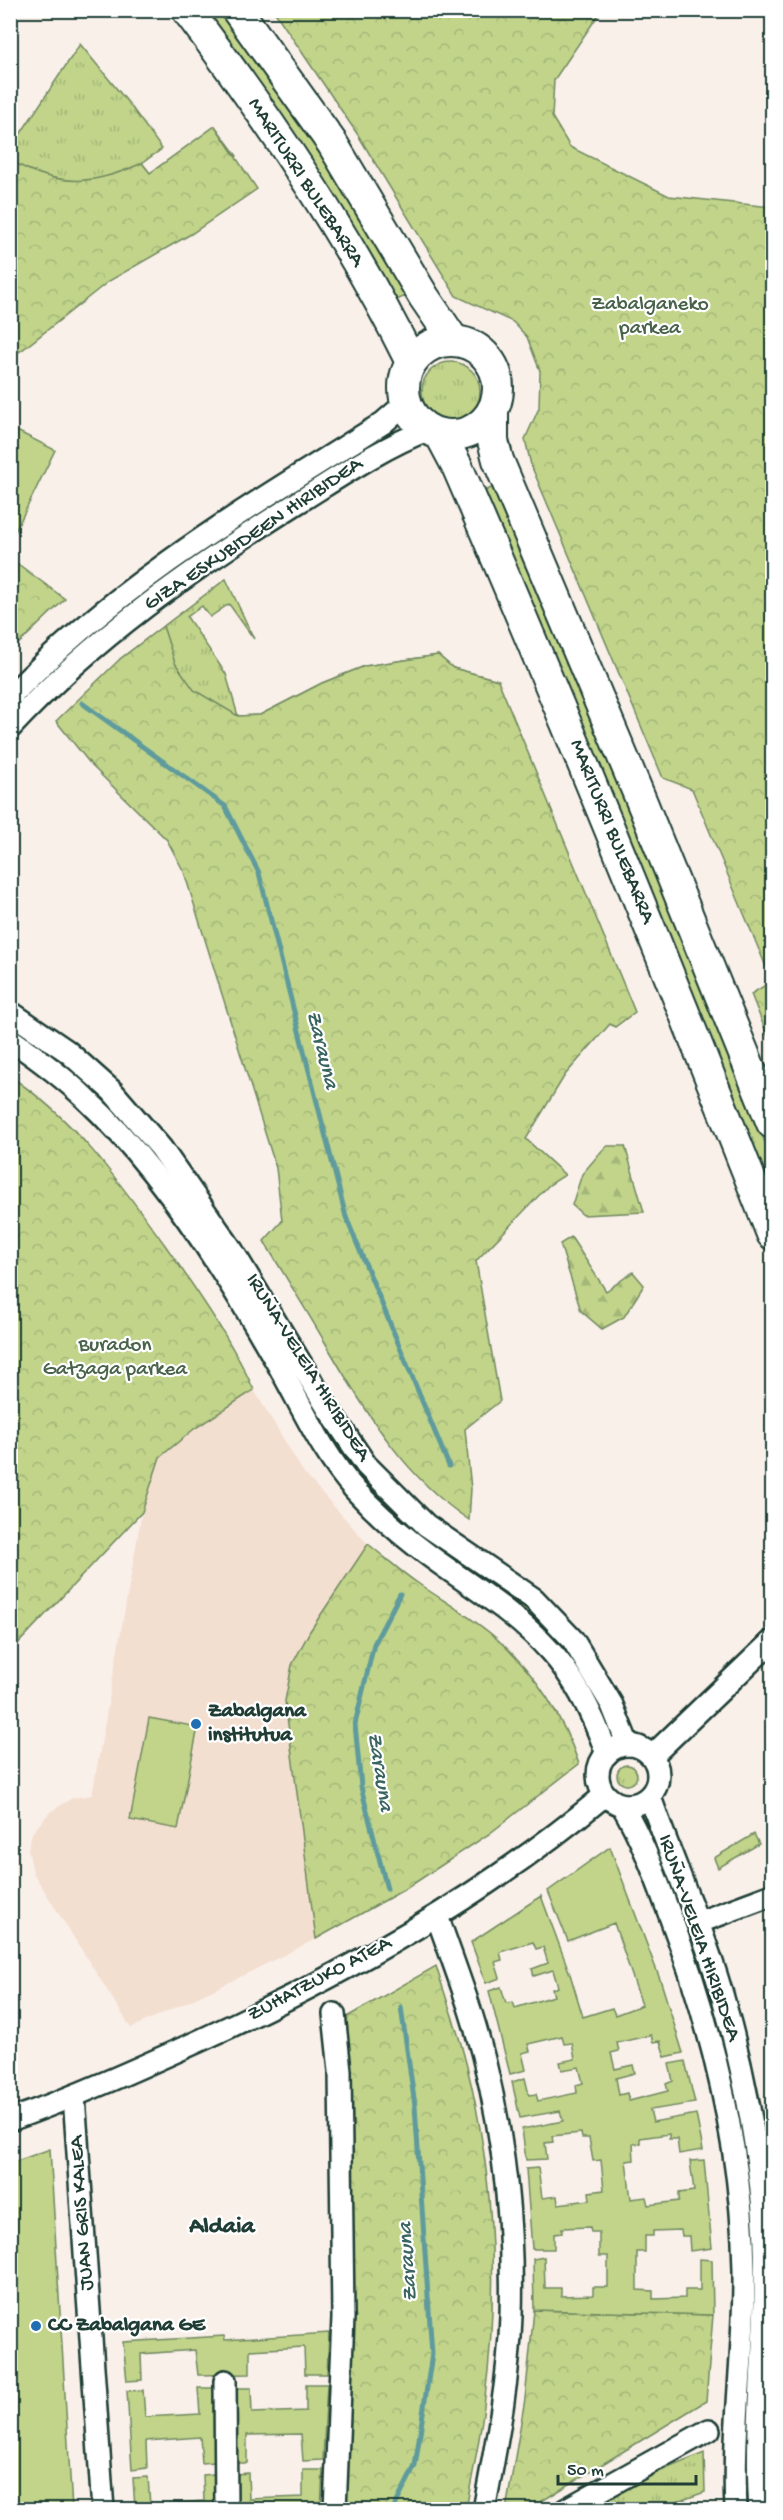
<svg xmlns="http://www.w3.org/2000/svg" width="783" height="2520" font-family="'Gochi Hand',sans-serif">
	<style>
		.built { fill: #f3dfd0 }
		.grass { fill: url(#grass-tufts); stroke: #70885f; stroke-width: 1.5 }
		.forest { fill: url(#forest-firs); stroke: #70885f; stroke-width: 1.5 }
		.park { fill: url(#park-crowns); stroke: #70885f; stroke-width: 1.5 }
		.garden { fill: #c1d48a; stroke: #70885f; stroke-width: 1.5 }
		.lines { fill: none; stroke-linecap: round; stroke-linejoin: round }
		.stream { stroke: #5f9b9d; stroke-width: 5 }
		.street-casing { stroke: #1f3d34; stroke-width: 26 }
		.secondary-casing { stroke: #1f3d34; stroke-width: 34 }
		.street { stroke: #fff; stroke-width: 21 }
		.secondary { stroke: #fff; stroke-width: 30 }
		.poi-dot { fill: #1f6fb2; stroke: #fff; stroke-width: 2 }
		.labels { text-anchor: middle; dominant-baseline: central; stroke-width: 4.5; stroke-linejoin: round; paint-order: stroke }
		.street-label { font-size: 21px; fill: #1f3d34; stroke: #fff }
		.park-label { font-size: 21px; fill: #48634a; stroke: #fff }
		.poi-label { font-size: 21px; font-weight: bold; fill: #1f3d34; stroke: #fff; text-anchor: start }
		.water-label { font-size: 22px; font-style: italic; fill: #3a6460; stroke: #fff }
		.quarter-label { font-size: 24px; font-weight: bold; fill: #1f3d34; stroke: #fff }
	</style>
	<defs>
		<pattern id="grass-tufts" width="24" height="20" patternUnits="userSpaceOnUse" patternTransform="scale(1.5)"><rect width="24" height="20" fill="#c1d48a"/><path d="M3 7l-1-3M5 7V3M7 7l1-3M15 17l-1-3M17 17v-4M19 17l1-3" fill="none" stroke="#a5b778"/></pattern>
		<pattern id="forest-firs" width="22" height="20" patternUnits="userSpaceOnUse" patternTransform="scale(1.5)"><rect width="22" height="20" fill="#c1d48a"/><path d="M5 1l3.5 6h-7zM16 11l3.5 6h-7z" fill="#a5b778"/></pattern>
		<pattern id="park-crowns" width="20" height="18" patternUnits="userSpaceOnUse" patternTransform="scale(1.5)"><rect width="20" height="18" fill="#c1d48a"/><path d="M2 6a3 3 0 1 1 6 0M12 15a3 3 0 1 1 6 0" fill="none" stroke="#a5b778"/></pattern>
	</defs>
	<rect width="100%" height="100%" fill="#faf0ea"/>
	<filter id="ink" filterUnits="userSpaceOnUse"><feTurbulence type="fractalNoise" baseFrequency=".0167" numOctaves="2"/><feDisplacementMap in="SourceGraphic" scale="12" xChannelSelector="R" yChannelSelector="G"/><feConvolveMatrix kernelMatrix="1 2 1 2 8 2 1 2 1" color-interpolation-filters="sRGB"/></filter>
	<g filter="url(#ink)">
		<polygon class="built" points="254,1390 304,1473 368,1544 310,1631 292,1665 285,1701 316,1939 222,1986 131,2028 33,1873 28,1849 32,1833 50,1812 72,1798 92,1795 142,1512 160,1457 194,1429"/>
		<g class="grass">
			<polygon points="80,44 130,105 162,149 142,163 150,173 215,126 237,156 85,232 10,172 17,164 11,160 11,148"/>
			<circle cx="451" cy="391" r="29"/>
			<polygon points="226,579 254,639 229,604 210,617 202,606 187,617 226,674 238,716 260,715 322,683 365,666 438,655 453,668 498,680 245,748 120,659"/>
			<circle cx="627" cy="1775" r="10"/>
			<polygon points="754,1834 759,1844 718,1868 714,1858"/>
			<polygon points="704,2453 705,2492 657,2509 578,2510 644,2478"/>
		</g>
		<g class="forest">
			<polygon points="606,1146 625,1146 644,1212 583,1215 572,1205 582,1174"/>
			<polygon points="571,1237 606,1291 633,1272 644,1285 624,1317 602,1329 581,1311 560,1244"/>
		</g>
		<g class="park">
			<polygon points="274,11 601,11 554,80 552,117 570,147 669,196 772,207 772,1047 751,994 772,981 692,789 663,778 531,465 525,439 539,408 540,371 527,337 513,322 456,296 358,135"/>
			<path d="M215 126 257 189 191 234 109 281 22 350 11 356 10 172 17 164C62 188 97 184 142 163L150 173Z"/>
			<polygon points="10,558 65,599 11,651 10,651"/>
			<path d="M163 626 175 663 194 690 238 716 260 715 322 683 365 666 438 655 453 668 498 680 635 1012 615 1027 610 1024 565 1075 526 1139 565 1175 549 1185 476 1261 500 1401 465 1429 471 1489 469 1520C406 1478 368 1416 330 1351 309 1314 286 1278 264 1241L282 1221 276 1168 184 872 167 840 92 766 56 721 120 659Z"/>
			<path d="M11 1077C76 1120 120 1183 165 1245 197 1291 231 1339 254 1390L194 1429 160 1457 142 1512 11 1651 10 1093 14 1084Z"/>
			<path d="M368 1544C385 1557 401 1572 419 1584 445 1602 473 1618 497 1639 535 1673 563 1717 579 1764L489 1834 407 1888 316 1939 285 1701 292 1665 310 1631Z"/>
			<path d="M436 1966C444 1992 453 2018 461 2044 493 2158 500 2280 485 2397 481 2435 473 2472 466 2509L344 2510 352 2313 345 2018Z"/>
			<polygon points="534,2310 713,2315 706,2401 529,2509 506,2510 525,2399"/>
		</g>
		<g class="garden">
			<polygon points="201,11 223,11 281,86 411,294 394,301"/>
			<polygon points="11,428 55,450 11,540"/>
			<polygon points="373,439 377,444 11,717 11,708 76,646 200,548"/>
			<polygon points="496,486 604,739 772,1160 772,1210 480,493"/>
			<path d="M10 1022 63 1057 120 1111 168 1170 352 1461C372 1484 392 1506 416 1526 456 1559 502 1584 541 1619 567 1643 585 1673 603 1703L597 1705 374 1496 347 1465 318 1421 207 1239 11 1031Z"/>
			<polygon points="149,1718 198,1727 178,1829 130,1820"/>
			<polygon points="610,1847 661,1982 683,2053 665,2057 660,2041 653,2042 651,2035 617,2043 619,2051 611,2053 615,2069 633,2065 635,2073 616,2078 619,2095 627,2093 629,2101 668,2091 666,2084 673,2081 669,2064 685,2061 695,2103 650,2110 653,2122 696,2114 703,2150 679,2154 677,2139 669,2139 669,2134 640,2138 640,2143 633,2144 634,2160 626,2161 631,2199 646,2197 648,2205 679,2201 679,2193 694,2191 690,2161 704,2160 712,2248 690,2251 689,2236 682,2236 681,2230 653,2231 653,2236 645,2236 645,2252 637,2252 637,2290 653,2291 653,2299 685,2298 685,2290 700,2290 700,2259 712,2260 713,2315 534,2310 533,2259 544,2257 545,2288 561,2288 561,2296 593,2295 593,2287 608,2287 608,2256 599,2256 599,2232 591,2232 590,2227 562,2228 562,2233 554,2234 554,2249 532,2249 526,2169 538,2168 542,2198 557,2196 558,2204 590,2200 589,2192 604,2190 601,2160 593,2161 589,2138 582,2138 581,2133 552,2136 553,2142 545,2143 547,2159 526,2160 522,2129 563,2121 560,2111 520,2118 512,2082 525,2078 529,2095 536,2094 538,2101 577,2093 576,2085 583,2083 579,2067 562,2070 560,2062 575,2059 572,2043 564,2044 562,2036 528,2044 530,2051 522,2053 526,2070 510,2074 489,1991 501,1987 506,2003 513,2002 515,2008 554,1996 552,1989 558,1987 553,1970 534,1976 532,1969 548,1963 543,1947 536,1949 533,1942 500,1952 502,1960 495,1962 500,1978 486,1983 471,1942 541,1896 570,1974 583,2017 612,2008 615,2015 642,2005 614,1923 568,1941 548,1891"/>
			<polygon points="50,2149 72,2509 11,2509 11,2163"/>
			<polygon points="329,2333 327,2374 305,2374 304,2347 250,2350 250,2374 198,2375 195,2350 141,2354 142,2380 127,2381 123,2342 224,2336 225,2340"/>
			<polygon points="306,2384 327,2384 323,2460 303,2461 301,2434 247,2435 247,2463 235,2463 232,2392 236,2388 251,2388 252,2413 306,2411"/>
			<polygon points="198,2388 215,2388 215,2462 202,2463 200,2437 146,2441 147,2468 132,2470 127,2391 143,2390 145,2417 200,2414"/>
			<polygon points="303,2470 323,2470 321,2509 231,2510 231,2478 236,2474 248,2473 249,2499 303,2497"/>
			<polygon points="214,2474 220,2478 220,2509 135,2509 133,2478 148,2477 150,2505 204,2501 203,2475"/>
		</g>
		<g class="lines">
			<g class="stream">
				<polyline points="10,630 14,633"/>
				<polyline points="82,703 225,806 259,873 346,1217 449,1466"/>
				<polyline points="387,1889 361,1787 355,1724 374,1644 400,1594"/>
				<polyline points="393,2510 415,2466 432,2354 415,2106 401,2007"/>
			</g>
			<defs>
				<g id="street">
					<path d="M10 697C117 584 252 505 383 423L406 403"/>
					<path d="M10 728C94 637 193 569 297 503 339 477 381 448 427 430"/>
					<polyline points="10,1012 67,1051 112,1091 161,1148 232,1250 329,1410 366,1465 426,1525 534,1599 573,1640 612,1705 628,1745"/>
					<path d="M10 1039C36 1057 62 1076 85 1098 157 1165 223 1268 272 1354 299 1399 320 1452 356 1491 378 1515 405 1538 431 1557 472 1587 516 1613 550 1651 577 1680 594 1717 607 1754"/>
					<circle cx="628" cy="1775" r="30"/>
					<polyline points="652,1756 772,1641"/>
					<path d="M650 1797C674 1867 706 1934 725 2005 744 2073 757 2141 763 2210 772 2310 753 2410 760 2510"/>
					<path d="M622 1805C642 1839 655 1875 669 1913 712 2027 742 2147 744 2270 745 2350 732 2429 736 2510"/>
					<path d="M437 1916C448 1947 460 1979 470 2010 501 2108 514 2213 511 2316 509 2381 496 2446 484 2510"/>
					<polyline points="697,1923 772,1895"/>
					<polyline points="334,2014 340,2071 343,2317 335,2510"/>
					<polyline points="74,2096 103,2510"/>
					<path d="M10 2120C75 2097 137 2069 199 2041 343 1975 483 1897 605 1795"/>
					<polyline points="225,2381 226,2510"/>
					<polyline points="565,2510 709,2430"/>
				</g>
				<g id="secondary">
					<path d="M187 10C271 121 350 238 411 362"/>
					<polyline points="237,10 332,143 424,297 454,341"/>
					<circle cx="451" cy="388" r="47"/>
					<polyline points="493,410 493,441 498,460 641,800 772,1123"/>
					<path d="M440 434 457 466C567 720 671 977 772 1234"/>
				</g>
			</defs>
			<use href="#street" class="street-casing"/>
			<use href="#secondary" class="secondary-casing"/>
			<use href="#street" class="street"/>
			<use href="#secondary" class="secondary"/>
		</g>
	</g>
	<g class="poi-dot">
		<circle cx="196" cy="1724" r="6"/>
		<circle cx="36" cy="2326" r="6"/>
	</g>
	<g class="labels">
		<g class="street-label">
			<text transform="translate(305 183) rotate(57)">MARITURRI BULEBARRA</text>
			<text transform="translate(254 535) rotate(-34)">GIZA ESKUBIDEEN HIRIBIDEA</text>
			<text transform="translate(611 832) rotate(68)">MARITURRI BULEBARRA</text>
			<text transform="translate(307 1368) rotate(58)">IRUÑA-VELEIA HIRIBIDEA</text>
			<text transform="translate(698 1938) rotate(71)">IRUÑA-VELEIA HIRIBIDEA</text>
			<text transform="translate(320 1980) rotate(-28)">ZUHATZUKO ATEA</text>
			<text transform="translate(83 2213) rotate(-94)">JUAN GRIS KALEA</text>
		</g>
		<g class="park-label">
			<text x="650" y="305">Zabalganeko<tspan x="650" dy="24">parkea</tspan></text>
			<text x="115" y="1346">Buradon<tspan x="115" dy="24">Gatzaga parkea</tspan></text>
		</g>
		<g class="poi-label">
			<text x="208" y="1712">Zabalgana<tspan x="208" dy="24">institutua</tspan></text>
			<text x="48" y="2326">CC Zabalgana GE</text>
		</g>
		<g class="water-label">
			<text transform="translate(321 1050) rotate(76)">Zarauna</text>
			<text transform="translate(379 1772) rotate(81)">Zarauna</text>
			<text transform="translate(409 2262) rotate(-94)">Zarauna</text>
		</g>
		<g class="quarter-label">
			<text x="222" y="2227">Aldaia</text>
		</g>
	</g>
	<rect width="783" height="2520" fill="none" stroke="#fff" stroke-width="36"/>
	<rect x="18" y="18" width="747" height="2484" fill="none" stroke="#1f3d34" stroke-width="2" filter="url(#ink)"/>
	<path d="M558 2475v9h138v-9" fill="none" stroke="#1f3d34" stroke-width="3"/>
	<text x="567" y="2475" font-size="18" fill="#1f3d34" stroke="#ffffff" stroke-width="4.5" paint-order="stroke">50 m</text>
</svg>
